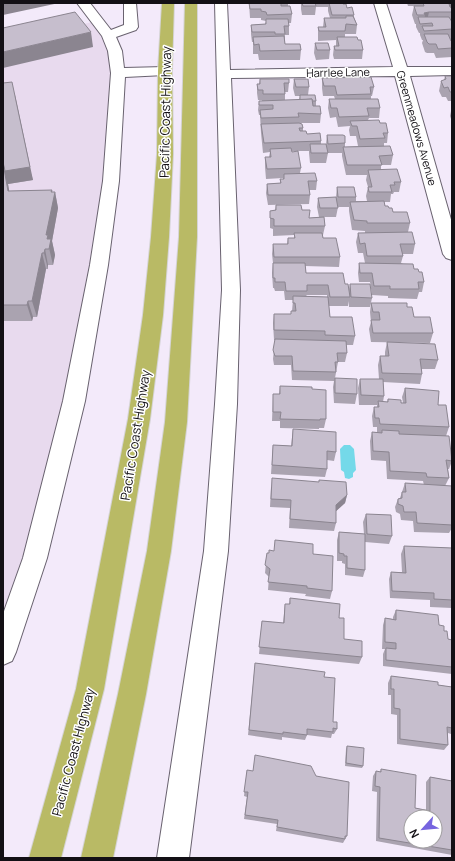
<svg xmlns="http://www.w3.org/2000/svg" width="455" height="861" font-family="Manrope,sans-serif">
	<style>
		.education { fill: #e8daee }
		.water { fill: #74d9e9 }
		.lines { fill: none; stroke-linecap: round; stroke-linejoin: round }
		.minor-casing { stroke: #69626f; stroke-width: 2 }
		.highway-casing { stroke: #d5d4d5; stroke-width: 2 }
		.minor { fill: #fff; fill-rule: evenodd }
		.highway { fill: #b9ba65; fill-rule: evenodd }
		.wall { fill: #aaa3b0; fill-rule: evenodd }
		.shaded-wall { fill: #8b8590 }
		.building { fill: #c6becd; stroke: #8b8590; fill-rule: evenodd }
		.labels { text-anchor: middle; dominant-baseline: central; stroke-width: 3; stroke-linejoin: round; paint-order: stroke }
		.far-street-label { font-size: 11px; fill: #131015; stroke: #fff }
		.street-label { font-size: 13px; fill: #131015; stroke: #fff }
	</style>
	<rect width="100%" height="100%" fill="#f3eafa"/>
	<polygon class="education" points="97,21 118,73 74,401 3,652 3,33 8,41"/>
	<polygon class="water" points="344,445 350,445 354,449 356,470 353,473 353,477 349,479 345,478 344,472 341,470 340,449"/>
	<g class="lines">
		<defs>
			<g id="minor">
				<polygon points="77,3 90,3 111,30 124,25 124,3 136,3 138,27 136,30 116,37 122,51 124,68 165,67 170,68 172,71 170,74 165,75 125,77 119,181 108,265 85,401 47,558 16,652 12,661 3,665 3,614 23,558 63,401 90,265 103,181 111,73 108,51 102,36"/>
				<polygon points="215,3 227,3 230,70 393,67 374,3 386,3 407,67 452,67 452,75 410,76 452,223 452,260 446,258 443,254 395,76 231,78 240,290 237,404 228,551 189,858 157,858 204,551 215,404 222,290"/>
			</g>
			<g id="highway">
				<polygon points="162,3 174,3 172,71 173,154 169,237 163,315 150,419 104,689 61,858 29,858 76,689 128,419 143,315 151,237 157,154 158,71"/>
				<polygon points="185,3 197,3 197,237 187,422 171,551 146,694 113,858 81,858 118,694 147,551 165,422 179,237"/>
			</g>
		</defs>
		<use href="#minor" class="minor-casing"/>
		<use href="#highway" class="highway-casing"/>
		<use href="#minor" class="minor"/>
		<use href="#highway" class="highway"/>
	</g>
	<g class="wall">
		<polygon points="249,3 288,3 288,6 292,14 291,23 289,23 289,35 285,35 285,44 301,50 300,60 259,60 258,54 253,54 253,42 252,42 251,34 251,25 265,24 266,21 261,20 261,18 250,18"/>
		<polygon points="301,3 343,3 343,4 354,15 354,17 357,25 356,34 345,34 345,37 358,40 363,50 362,59 334,59 333,55 334,46 336,46 336,40 318,41 318,27 323,27 324,18 330,18 328,11 328,7 316,7 315,15 302,15 301,9"/>
		<polygon points="407,3 452,3 452,21 451,21 452,22 452,39 450,39 451,41 452,41 452,57 436,58 434,53 427,53 425,52 422,43 423,40 422,40 420,35 420,33 419,33 416,27 416,24 415,24 412,15 414,6 421,6 408,6"/>
		<polygon points="315,43 330,50 329,59 316,60 314,53"/>
		<polygon points="445,76 452,76 452,101 448,101 446,97 442,97 439,91 441,81 444,80"/>
		<path d="M322 78 374 87 372 96H371V99L380 108 379 118H369L368 120 380 123 388 133 387 143H384V146L393 155 391 165H381V170L401 182 399 192H394L393 194H391L390 202H384L385 206 389 208 393 212 410 223 408 232 415 244 413 254H402L403 256 401 263 414 269 419 272 424 282 422 292H419L417 299 388 298V296L372 295 370 282H359L358 273 359 263H365L363 253H358L356 242 358 233H365V231L352 230 349 211V207H338L336 217H324L325 226 323 235H322L323 238 340 257 339 267 305 266 306 273 345 284 349 289 350 284 372 298 370 307H349V301L348 306H329L330 317 355 336 353 345H346L347 353 345 362H338L335 378 357 394 355 404 334 403 333 387 334 381 292 380 291 365H274L273 359 275 340H274L273 323 274 314H291V311H292L293 300H285L284 291H275L274 288H273L272 273 273 263 272 254 273 244H287L288 238H294V235L273 236V229L270 228V211L275 210 276 205 302 210 309 218 319 217 317 207 318 198 336 197 337 187 356 197V201H367L366 196 368 187 366 180 367 175H346L342 156V153H328L326 163H310L309 153V151H292L301 168 300 173 317 181 316 190H309L310 195 309 204 268 205 266 193 267 184 280 183V179H283V178L266 179 265 167V157H269L270 152 263 153 261 133 260 115H259L258 110 259 101H262V100H258L257 93V84H259L260 79 289 83 288 92H285V100H299L300 96H295L293 88 294 79 309 87 308 95 316 101V106L321 114 320 123H299L303 128V131L307 134 321 141V144H326L327 135 345 143V147L358 146 356 136H350L349 130 350 126 338 127 336 117 330 118 328 108 329 99H335L334 96H323L322 88ZM307 295H327V297L306 296Z"/>
		<polygon points="3,83 33,180 8,184 9,191 52,190 52,192 55,192 58,208 52,241 55,255 53,265 48,265 48,269 46,269 37,317 33,317 32,321 3,321"/>
		<polygon points="452,106 452,122 450,116"/>
		<polygon points="371,303 407,307 414,317 433,333 430,343 371,342 369,329 371,322 370,312"/>
		<polygon points="387,342 438,360 435,369 422,369 422,374 420,384 383,382 384,396 383,402 387,402 388,399 403,403 402,397 405,388 438,405 449,427 446,436 452,461 449,469 448,469 449,478 445,486 452,486 452,528 449,533 414,532 413,521 401,520 400,514 396,512 395,507 398,499 400,498 405,483 424,485 423,481 387,479 386,461 371,460 370,441 372,432 377,432 377,427 373,427 372,416 374,407 377,407 377,405 359,405 358,388 360,379 379,379 378,365 380,356 385,356 385,352"/>
		<polygon points="280,386 312,389 326,419 324,428 319,428 319,429 280,428 280,421 272,421 273,394 279,394"/>
		<polygon points="293,429 336,452 334,461 327,460 327,469 325,477 271,474 273,445 291,446"/>
		<polygon points="319,480 347,495 345,503 336,511 336,523 334,531 289,528 290,508 270,507 271,487 319,482"/>
		<polygon points="366,514 392,536 389,544 365,542 365,570 363,577 345,575 345,564 342,563 342,561 337,561 337,540 339,532 364,534 363,522"/>
		<polygon points="404,546 452,548 452,608 430,607 430,600 390,598 389,579 391,572 402,572 401,554"/>
		<polygon points="267,553 313,554 332,591 330,599 305,596 306,594 268,590 269,577 265,573"/>
		<polygon points="290,598 339,618 344,639 362,657 359,664 259,654 262,621 283,623 285,604 289,604"/>
		<polygon points="396,610 439,625 444,631 448,639 452,640 452,674 383,666 383,654 385,649 382,649 383,625 385,618 393,619 393,617"/>
		<polygon points="255,663 324,677 333,722 337,729 334,734 332,734 331,738 307,735 305,740 282,737 282,740 248,735"/>
		<polygon points="391,676 438,685 452,687 452,732 451,734 448,733 448,745 444,750 397,744 397,715 391,714 391,695 388,695 388,683"/>
		<polygon points="347,746 363,766 362,768 345,766 346,749"/>
		<polygon points="381,769 415,808 426,810 426,782 430,777 452,781 452,855 376,841 377,792 372,791 373,776 376,771 380,772"/>
		<polygon points="247,770 347,836 343,843 276,831 277,824 244,819 247,797 244,796"/>
	</g>
	<g class="shaded-wall">
		<polygon points="3,3 59,3 3,15"/>
		<polygon points="449,4 452,4 452,11"/>
		<polygon points="429,12 427,21 424,22 425,15 424,13"/>
		<polygon points="91,32 93,47 3,68 3,52"/>
		<polygon points="15,95 33,180 8,184 12,207 8,191 3,163"/>
		<polygon points="52,190 53,198 55,192 58,208 52,241 55,255 53,265 46,235"/>
		<polygon points="45,249 48,265 48,269 44,253"/>
		<polygon points="42,253 46,269 37,317 32,301"/>
		<polygon points="28,301 33,317 32,321 27,305"/>
		<polygon points="347,495 345,503 334,513 336,505"/>
	</g>
	<g class="building">
		<polygon points="249,3 281,3 281,6 290,6 292,14 267,15 266,12 261,11 261,9 250,9"/>
		<polygon points="302,3 315,3 316,6 303,6"/>
		<polygon points="329,3 343,3 343,4 346,4 347,8 352,7 354,15 332,15"/>
		<polygon points="423,3 452,3 452,4 449,4 450,7 452,8 452,12 429,12 424,13 425,15 417,15 414,6 424,6"/>
		<polygon points="75,12 91,32 3,52 3,28"/>
		<polygon points="346,16 353,16 357,25 346,24 345,31 319,31 318,27 326,27 324,18 346,18"/>
		<polygon points="418,17 449,17 452,22 452,29 424,31 422,26 433,26 432,23 420,24"/>
		<polygon points="266,19 288,19 289,26 284,26 285,34 275,34 275,32 252,32 251,25 266,24"/>
		<polygon points="424,34 448,34 451,41 452,41 452,48 438,49 436,44 429,44 427,42"/>
		<polygon points="284,36 285,44 300,44 301,50 260,51 259,44 254,45 253,37"/>
		<polygon points="337,37 357,37 358,40 361,40 363,50 335,50 334,46 339,46"/>
		<polygon points="315,43 328,43 330,50 317,50"/>
		<polygon points="445,76 452,76 452,92 450,92 448,87 444,88 441,81 446,79"/>
		<polygon points="371,77 374,87 370,87 371,94 337,95 335,86 324,86 322,78"/>
		<polygon points="260,79 289,79 289,83 284,83 285,94 263,94 263,90 258,90 257,84 260,84"/>
		<polygon points="294,79 308,79 309,87 296,87"/>
		<polygon points="12,82 30,167 5,171 3,162 3,83"/>
		<polygon points="300,95 315,95 316,101 312,101 312,99 300,100"/>
		<polygon points="312,99 313,106 320,106 321,114 298,113 299,117 261,118 260,110 273,109 273,105 259,105 259,101"/>
		<polygon points="329,99 378,99 380,108 367,108 369,116 339,117 337,108 331,108"/>
		<polygon points="379,120 380,123 386,123 388,133 383,133 385,138 360,139 357,126 352,126 350,121"/>
		<polygon points="299,123 302,124 303,128 299,128 300,131 306,131 307,134 320,133 321,141 264,143 261,124"/>
		<polygon points="327,135 343,135 345,136 345,143 328,144"/>
		<polygon points="310,144 326,144 328,153 311,153"/>
		<polygon points="390,146 393,155 379,156 382,165 347,165 343,147"/>
		<polygon points="291,148 292,152 298,151 301,168 267,169 265,157 271,157 270,149"/>
		<polygon points="3,163 8,191 52,190 51,192 55,192 46,235 48,235 47,239 51,239 49,249 45,249 44,253 42,253 32,301 28,301 27,305 3,305"/>
		<polygon points="397,169 401,182 394,182 395,185 390,185 392,192 369,192 368,187 372,187 368,170"/>
		<polygon points="315,173 317,181 308,181 310,195 268,195 267,184 281,183 280,179 284,179 284,174"/>
		<polygon points="337,187 354,187 356,197 338,197"/>
		<polygon points="336,197 338,208 320,208 318,198"/>
		<polygon points="384,201 385,206 388,206 389,208 392,208 393,212 407,212 410,223 367,223 367,221 354,220 350,202"/>
		<polygon points="276,205 301,205 302,210 310,210 309,218 324,217 325,226 274,226 274,219 270,218 270,211 276,210"/>
		<polygon points="412,232 415,244 400,244 403,256 367,256 365,243 360,244 358,233"/>
		<polygon points="294,233 322,233 323,238 336,238 340,257 274,257 273,244 288,244 288,238 295,238"/>
		<polygon points="273,263 305,263 306,273 343,273 345,284 348,284 350,297 330,297 328,285 307,285 307,291 286,291 285,282 275,282 275,278 273,278"/>
		<polygon points="359,263 413,264 414,269 418,269 419,272 422,272 424,282 418,282 419,289 390,289 390,286 374,286 372,273 360,273"/>
		<polygon points="350,284 370,284 372,298 351,297"/>
		<polygon points="293,296 328,297 330,317 352,317 355,336 325,335 325,331 274,330 274,314 291,314 291,311 296,311 295,303 293,303"/>
		<polygon points="371,303 407,303 407,307 412,307 414,317 430,317 433,333 373,333 371,320 380,320 379,312 373,312"/>
		<polygon points="275,339 346,341 347,353 337,353 338,362 335,362 336,372 293,371 292,356 275,356 273,350"/>
		<polygon points="387,342 435,344 438,360 420,359 422,374 382,373 380,356 389,356"/>
		<polygon points="335,378 357,379 357,394 335,393"/>
		<polygon points="360,379 383,379 384,396 361,395"/>
		<polygon points="280,386 312,387 312,389 326,390 326,419 320,419 320,420 280,419 281,412 273,412 273,394 280,394"/>
		<polygon points="405,388 439,391 438,405 446,405 449,427 380,424 379,418 375,418 374,407 379,407 378,401 388,402 388,399 401,400 401,403 406,403"/>
		<polygon points="293,429 336,432 336,452 327,451 327,469 272,465 273,445 292,446"/>
		<polygon points="382,430 399,431 399,434 449,436 452,461 446,460 449,478 427,477 426,473 390,471 389,452 373,451 372,432 382,433"/>
		<polygon points="272,478 319,482 319,480 346,482 347,495 336,505 336,523 290,519 291,500 271,499"/>
		<polygon points="405,483 452,486 452,525 417,523 416,512 404,512 403,506 398,504 398,499 402,498 402,492 406,492"/>
		<polygon points="366,514 391,515 392,536 367,534"/>
		<polygon points="339,532 365,534 365,570 347,568 347,556 344,556 344,554 339,553"/>
		<polygon points="275,540 313,544 313,554 333,556 332,591 307,588 307,586 268,582 270,569 265,565 267,553 269,553 269,550 274,551"/>
		<polygon points="404,546 452,548 452,600 434,599 434,593 392,591 391,572 406,573"/>
		<polygon points="290,598 340,604 339,618 344,618 344,639 362,641 362,657 259,647 262,621 284,623 285,604 290,604"/>
		<polygon points="396,610 438,615 439,625 444,626 444,631 447,631 448,639 452,640 452,667 386,660 386,648 396,649 396,643 385,642 385,618 396,620"/>
		<polygon points="255,663 325,672 324,677 335,678 333,722 337,722 337,729 333,728 333,732 307,729 307,735 283,732 283,734 249,730"/>
		<polygon points="391,676 438,682 438,685 452,687 452,728 447,727 448,745 400,739 400,709 394,708 394,689 391,689"/>
		<polygon points="347,746 364,748 363,766 346,763"/>
		<polygon points="255,755 311,766 316,776 349,782 347,836 345,836 345,839 277,827 278,820 245,815 248,792 244,792 247,770 253,771"/>
		<path d="M381 769 416 775 415 808 430 811V777L452 781V850L379 838 380 787 375 786 376 771 381 772ZM411 817H435V841H411Z"/>
	</g>
	<g class="labels">
		<g class="far-street-label">
			<text transform="translate(338 72) rotate(-1)">Harrlee Lane</text>
			<text transform="translate(417 128) rotate(74)">Greenmeadows Avenue</text>
		</g>
		<g class="street-label">
			<text transform="translate(165 112) rotate(-89)">Pacific Coast Highway</text>
			<text transform="translate(135 435) rotate(-81)">Pacific Coast Highway</text>
			<text transform="translate(73 752) rotate(-75)">Pacific Coast Highway</text>
		</g>
	</g>
	<rect width="455" height="861" fill="none" stroke="#131015" stroke-width="8"/>
	<g transform="translate(423 829) rotate(243)"><circle r="19" fill="#ffffff" stroke="#a19fa1"/>
	<path d="M0-3L7 15L0 10L-7 15Z" fill="#7664df"/>
	<text y="-6" font-size="11" font-weight="bold" text-anchor="middle" fill="#131015">N</text>
	</g>
</svg>
